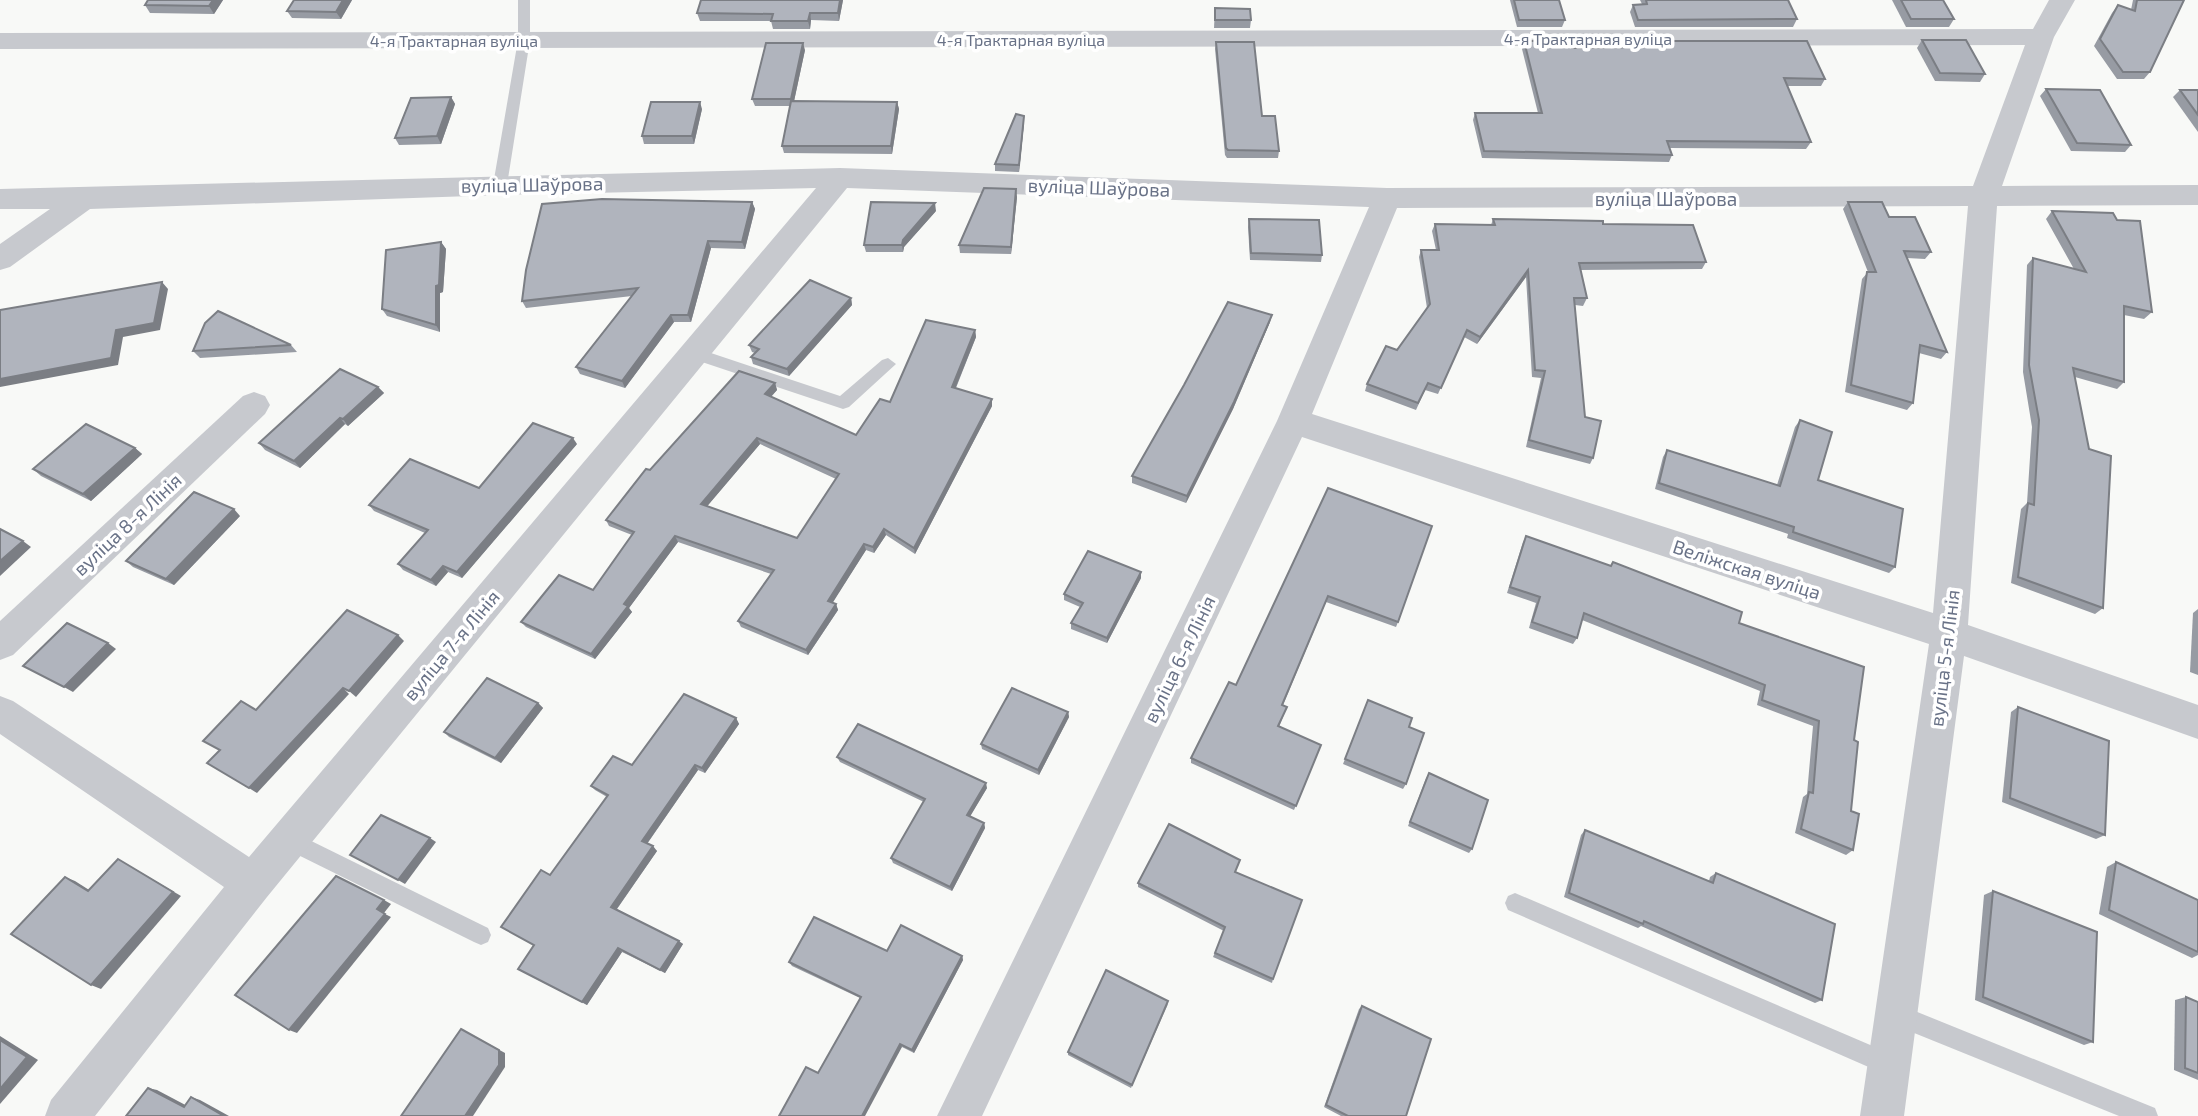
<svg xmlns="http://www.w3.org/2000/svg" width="2198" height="1116" font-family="'Exo 2',sans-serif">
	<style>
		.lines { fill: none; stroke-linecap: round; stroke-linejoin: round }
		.lane { fill: #c7c9ce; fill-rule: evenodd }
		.street { fill: #c7c9ce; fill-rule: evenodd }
		.wall { fill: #979ba3; fill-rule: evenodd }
		.shaded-wall { fill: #7b7e84 }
		.building { fill: #b0b4bd; stroke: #7b7e84; stroke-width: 2; fill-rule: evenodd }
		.labels { text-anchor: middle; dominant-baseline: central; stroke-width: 7; stroke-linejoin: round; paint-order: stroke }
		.far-street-label { font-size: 16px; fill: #697287; stroke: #fff }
		.street-label { font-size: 19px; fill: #697287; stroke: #fff }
	</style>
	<rect width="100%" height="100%" fill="#f8f9f7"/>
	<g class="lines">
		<g class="lane">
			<polygon points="518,0 530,0 530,40 507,185 500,190 493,185 518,40"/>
			<polygon points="693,347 840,396 882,360 888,358 896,364 849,407 843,409 687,357 685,353"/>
			<polygon points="289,830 488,928 491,935 488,942 481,945 474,942 282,847 279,840 282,833"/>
			<polygon points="1515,893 1896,1056 1899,1064 1896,1072 1888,1075 1880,1072 1508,910 1505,903 1508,896"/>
			<polygon points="1895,1003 2155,1108 2158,1116 2119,1116 1887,1022 1884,1014 1887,1006"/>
		</g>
		<g class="street">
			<path d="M2049 0H2075L2054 37 2002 186 2198 185V205L1997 206 1968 625 2198 705V739L1964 656 1904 1116H1860L1929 644 1302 437 982 1116H937L1277 421 1369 207 847 188 267 897 95 1116H45L51 1100 224 887 0 734V696L13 701 249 857 816 188 500 195 90 209 10 267 0 270V244L50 209H0V189L840 168 1387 188 1973 186 2025 45 0 49V33L2033 29ZM1968 206 1933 613 1312 414 1397 208Z"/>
			<polygon points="254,392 265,396 270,405 265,414 13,655 0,660 0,621 243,396"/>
		</g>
	</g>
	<g class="wall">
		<polygon points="148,0 223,0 214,14 150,13 145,5"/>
		<polygon points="352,0 341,19 292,18 287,11"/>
		<polygon points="701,0 843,0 839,21 811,20 810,29 773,29 771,21 700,21 697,13"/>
		<polygon points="1510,0 1559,0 1565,20 1562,27 1517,27"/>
		<polygon points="1640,0 1788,0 1797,19 1793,27 1635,27 1630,12 1633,5 1642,4"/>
		<polygon points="1892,0 1943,0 1954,19 1949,27 1906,27"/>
		<polygon points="2133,0 2184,0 2150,72 2144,79 2117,79 2094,46 2112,13 2118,5 2131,10"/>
		<polygon points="1215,8 1251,20 1250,28 1214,28"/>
		<polygon points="1922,40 1985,74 1980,82 1935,81 1917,48"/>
		<polygon points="1524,41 1572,48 1643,47 1646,41 1825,79 1821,86 1787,86 1811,142 1806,149 1670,148 1672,155 1669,162 1482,158 1473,120 1475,113 1538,113 1522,49"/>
		<polygon points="1216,42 1262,116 1279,151 1278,158 1227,158 1225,155 1215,49"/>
		<polygon points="805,50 794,101 897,102 899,109 892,154 784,153 782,146 790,106 755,106 752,99"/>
		<polygon points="2046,89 2131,145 2125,152 2071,151 2040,96"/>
		<polygon points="2180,90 2198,90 2198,132 2173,97"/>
		<polygon points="451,97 455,104 441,144 399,145 395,138"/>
		<polygon points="702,109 694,144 644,144 642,136"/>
		<polygon points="1024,116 1024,123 1019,172 995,171 995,164"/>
		<polygon points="1017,197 1011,254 960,253 959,245"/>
		<polygon points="752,202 755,209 745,249 711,248 691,322 674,322 625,388 580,374 576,367 632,296 526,308 522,301"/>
		<polygon points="1848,202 1889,217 1931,252 1925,259 1907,258 1947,352 1941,359 1919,353 1913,403 1907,410 1845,392 1862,279 1868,272 1843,209"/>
		<polygon points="936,211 904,247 903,252 866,252 864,245"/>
		<polygon points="2052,211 2152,312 2144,319 2124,315 2124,382 2117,389 2075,377 2103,608 2095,614 2011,583 2021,509 2027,503 2032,427 2023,372 2027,265 2033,258 2074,269 2046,219"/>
		<polygon points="1249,219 1322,255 1321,262 1250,260 1248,227"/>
		<polygon points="1493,219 1603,224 1706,262 1702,269 1580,270 1587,298 1583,306 1575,305 1585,417 1593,458 1590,464 1526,447 1541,378 1532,377 1526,277 1477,344 1464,337 1438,394 1425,390 1416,410 1365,391 1367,384 1397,350 1427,308 1419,257 1421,250 1436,250 1432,231 1435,224 1491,225"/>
		<polygon points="441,242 446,249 443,292 440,293 440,332 387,316 382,309"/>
		<polygon points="851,298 852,305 789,376 753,364 751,357 755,353 752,352 749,345"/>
		<polygon points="1270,322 1233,409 1186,503 1132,483 1132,476 1184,385"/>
		<path d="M975 330 976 337 956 388 992 406 915 554 886 535 874 553 866 550 832 603 836 604 838 610 808 655 741 627 738 621 771 574 678 542 629 608 632 612 595 659 526 627 521 622 593 590 632 535 609 526 606 520 650 470 775 383 777 390 771 397 856 435 890 402ZM760 444 836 479 797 538 707 506Z"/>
		<polygon points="291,345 297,352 200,358 193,351"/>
		<polygon points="378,387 384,393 348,426 345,424 300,468 265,450 259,443"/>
		<polygon points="1800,420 1818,480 1895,567 1889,573 1787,538 1788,534 1655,489 1663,457 1667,450 1777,485 1795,427"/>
		<polygon points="577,444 462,578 448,572 436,586 403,570 398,564 425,533 374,511 369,505 479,488"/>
		<polygon points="135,448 142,454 91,501 41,476 33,469"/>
		<polygon points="1328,488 1398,622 1396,627 1326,602 1283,705 1285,712 1279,727 1321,745 1294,810 1191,763 1191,758 1236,685"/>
		<polygon points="240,516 174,585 133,567 126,561"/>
		<polygon points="1526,536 1610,566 1613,562 1739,623 1854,740 1851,811 1853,850 1846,855 1795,833 1803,797 1807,794 1813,726 1757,705 1760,691 1582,620 1577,638 1573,644 1529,628 1536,603 1507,593 1523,542"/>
		<polygon points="1141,578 1107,643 1071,629 1071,623 1080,607 1064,600 1064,594"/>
		<polygon points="2198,609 2198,675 2190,672 2193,613"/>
		<polygon points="1368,700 1409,727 1406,784 1403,789 1343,764"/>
		<polygon points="538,703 543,708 501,763 449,737 444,732"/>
		<polygon points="2018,707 2105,835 2096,839 2002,802 2011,712"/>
		<polygon points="1068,712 1069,717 1039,775 982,749 981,744"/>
		<polygon points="736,718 739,724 705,773 698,770 647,844 657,851 617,909 683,944 665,973 622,952 587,1005 523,972 534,945 501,927 550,875 607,797 595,790 591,786 632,765"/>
		<polygon points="837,757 987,788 970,816 984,823 985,828 952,891 893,863 891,858 924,802 840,762"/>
		<polygon points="1429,773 1472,849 1469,853 1408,826 1426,778"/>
		<polygon points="1585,830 1709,881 1710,877 1716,873 1822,1000 1815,1003 1641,926 1638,928 1564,897 1581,835"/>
		<polygon points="1240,860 1235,872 1273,979 1272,983 1213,957 1224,931 1138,887 1138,883"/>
		<polygon points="2116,862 2198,900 2198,955 2192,958 2099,914 2107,867"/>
		<polygon points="1993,891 2093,1042 2084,1045 1975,1000 1984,895"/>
		<polygon points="887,951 962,956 963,960 914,1053 902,1047 818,1073 860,998 792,966 789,962"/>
		<polygon points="2186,997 2198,1002 2198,1080 2174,1070 2175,1000"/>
		<polygon points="1168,1004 1131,1088 1068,1055 1068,1052"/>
		<polygon points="1362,1006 1406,1116 1341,1116 1324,1107 1359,1009"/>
	</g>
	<g class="shaded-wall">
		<polygon points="213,0 223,0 214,14 209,6"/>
		<polygon points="343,0 352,0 341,19 336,12"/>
		<polygon points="840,0 843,0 839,21 838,13"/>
		<polygon points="810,13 811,20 810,29 808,21"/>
		<polygon points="803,43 805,50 793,106 791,99"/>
		<polygon points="451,97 455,104 441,144 437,136"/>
		<polygon points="700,102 702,109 694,144 692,136"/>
		<polygon points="897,102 899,109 892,154 891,146"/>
		<polygon points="1024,116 1024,123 1019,172 1019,165"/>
		<polygon points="1016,189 1017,197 1011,254 1011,247"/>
		<polygon points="752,202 755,209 745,249 742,242"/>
		<polygon points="935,203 936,211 904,247 903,252 902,245 903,240"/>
		<polygon points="708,241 711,248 691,322 688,315"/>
		<polygon points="441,242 446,249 443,292 440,293 440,332 436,325 436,286"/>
		<polygon points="1528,270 1526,277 1477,344 1480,337"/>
		<polygon points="162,282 168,289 160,330 123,337 118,365 0,387 0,379 116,330"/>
		<polygon points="851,298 852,305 789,376 787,369"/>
		<polygon points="671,315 674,322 625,388 622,381"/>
		<polygon points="1272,315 1270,322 1233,409 1186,503 1187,496"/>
		<polygon points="975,330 976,337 953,394 952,387"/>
		<polygon points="775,383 777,390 767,401 765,394"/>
		<polygon points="378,387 384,393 348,426 343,419"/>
		<polygon points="992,399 992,406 915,554 914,548"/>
		<polygon points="340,418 345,424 300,468 294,461"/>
		<polygon points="573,438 577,444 462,578 457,572"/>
		<polygon points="757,438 760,444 704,510 701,504"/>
		<polygon points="135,448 142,454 91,501 83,494"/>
		<polygon points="234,509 240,516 174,585 166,579"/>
		<polygon points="884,529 886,535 874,553 873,547"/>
		<polygon points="675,536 678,542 629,608 632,612 595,659 591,654 624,604"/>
		<polygon points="23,541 31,547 0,576 0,561"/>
		<polygon points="864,544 866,550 830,607 828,601"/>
		<polygon points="443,566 448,572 436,586 431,580"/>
		<polygon points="1141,572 1141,578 1107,643 1107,638"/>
		<polygon points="836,604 838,610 808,655 806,650"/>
		<polygon points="398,635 404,641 356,697 349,691"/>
		<polygon points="108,643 116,649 73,692 64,687"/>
		<polygon points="343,688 349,694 257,793 249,788"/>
		<polygon points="538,703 543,708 501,763 495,758"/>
		<polygon points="1068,712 1069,717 1039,775 1038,770"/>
		<polygon points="736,718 739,724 705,773 702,768"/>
		<polygon points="695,765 698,770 646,845 642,841"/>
		<polygon points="986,783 987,788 968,820 967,815"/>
		<polygon points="984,823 985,828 952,891 950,887"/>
		<polygon points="430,838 436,842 405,884 398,880"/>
		<polygon points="653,846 657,851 616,910 611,907"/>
		<polygon points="118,859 181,896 101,989 91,985"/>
		<polygon points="65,877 75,881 97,895 88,891"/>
		<polygon points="384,900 391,904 384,913 377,909"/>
		<polygon points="385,914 391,917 297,1033 289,1030"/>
		<polygon points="679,941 683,944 665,973 660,970"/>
		<polygon points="618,948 622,952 587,1005 582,1002"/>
		<polygon points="962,956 963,960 914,1053 912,1050"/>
		<polygon points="467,1032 505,1053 505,1067 473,1116 465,1116"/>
		<polygon points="0,1036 38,1060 0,1104"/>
		<polygon points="900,1044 902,1047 865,1116 862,1116"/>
		<polygon points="148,1088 157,1090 193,1109 184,1107"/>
		<polygon points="191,1097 200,1100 229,1116 224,1116"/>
	</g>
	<g class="building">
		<polygon points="148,0 213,0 209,6 145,5"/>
		<polygon points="294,0 343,0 336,12 287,11"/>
		<polygon points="701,0 840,0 838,13 810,13 808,21 771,21 773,14 697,13"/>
		<polygon points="1514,0 1559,0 1565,20 1519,20"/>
		<polygon points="1646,0 1788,0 1797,19 1638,20 1633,5 1647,4"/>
		<polygon points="1901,0 1943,0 1954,19 1911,19"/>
		<polygon points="2137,0 2184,0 2150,72 2123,72 2100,39 2118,5 2135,11"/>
		<polygon points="1215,8 1250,9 1251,20 1215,20"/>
		<polygon points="1922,40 1966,40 1985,74 1940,73"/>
		<polygon points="1524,41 1570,41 1572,48 1648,47 1646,41 1807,41 1825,79 1784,78 1811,142 1667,141 1672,155 1484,151 1475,113 1542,113"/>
		<polygon points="1216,42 1254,42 1262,116 1275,116 1279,151 1228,150 1226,148"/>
		<polygon points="766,43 803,43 791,99 752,99"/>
		<polygon points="2046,89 2100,90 2131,145 2077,143"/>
		<polygon points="2180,90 2198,90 2198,115"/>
		<polygon points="451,97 437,136 395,138 411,98"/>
		<polygon points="791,101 897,102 891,146 782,146"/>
		<polygon points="651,102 700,102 692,136 642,136"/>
		<polygon points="1016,114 1024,116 1019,165 995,164"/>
		<polygon points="984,188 1016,189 1011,247 959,245"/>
		<polygon points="602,199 752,202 742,242 708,241 688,315 671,315 622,381 576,367 638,288 522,301 526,270 542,204"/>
		<polygon points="871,202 935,203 903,240 902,245 864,245"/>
		<polygon points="1848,202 1882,202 1889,217 1915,217 1931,252 1904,251 1947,352 1920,345 1913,403 1851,385 1867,272 1876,272"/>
		<polygon points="2052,211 2113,213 2117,220 2140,221 2152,312 2124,306 2124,382 2073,368 2089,449 2111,456 2103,608 2018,577 2028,503 2034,505 2039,420 2029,365 2033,258 2086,272"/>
		<polygon points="1249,219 1319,220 1322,255 1251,253"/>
		<polygon points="1493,219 1603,221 1603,224 1693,225 1706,262 1579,263 1587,298 1574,298 1585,417 1601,421 1593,458 1529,440 1545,371 1535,370 1528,270 1480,337 1467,330 1441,388 1428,383 1418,403 1367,384 1386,346 1397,350 1430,304 1421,250 1439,250 1435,224 1495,225"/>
		<polygon points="441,242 439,285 436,286 436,325 382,309 386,250"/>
		<polygon points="810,280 851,298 787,369 751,357 759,349 749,345"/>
		<polygon points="162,282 154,323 116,330 111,358 0,379 0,310"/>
		<polygon points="1228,302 1272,315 1234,402 1187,496 1132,476 1184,385"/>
		<polygon points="218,311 291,345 193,351 205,323"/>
		<path d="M926 320 975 330 952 387 992 399 914 548 884 529 873 547 864 544 828 601 836 604 806 650 738 621 774 570 675 536 624 604 628 606 591 654 521 622 559 575 593 590 634 532 606 520 646 469 650 470 739 371 775 383 765 394 856 435 880 399 890 402ZM757 438 839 474 797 538 701 504Z"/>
		<polygon points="340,369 378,387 343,419 340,418 294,461 259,443"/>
		<polygon points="1800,420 1832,432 1818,480 1903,509 1895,567 1793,532 1794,527 1659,483 1667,450 1780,486"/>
		<polygon points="533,423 573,438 457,572 443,566 431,580 398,564 428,530 369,505 410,459 479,488"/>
		<polygon points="86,424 135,448 83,494 33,469"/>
		<polygon points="1328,488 1432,526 1398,622 1328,596 1282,705 1287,707 1278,726 1321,745 1296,806 1191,758 1229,682 1236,685"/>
		<polygon points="194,492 234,509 166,579 126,561"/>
		<polygon points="0,529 23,541 0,561"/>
		<polygon points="1526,536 1611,566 1613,562 1742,612 1739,623 1864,667 1854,740 1858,742 1851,811 1859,814 1853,850 1801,829 1809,792 1813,793 1819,721 1762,700 1765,685 1584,613 1577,638 1532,622 1540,597 1510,587"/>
		<polygon points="1088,551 1141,572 1107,638 1071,623 1083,603 1064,594"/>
		<polygon points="347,610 398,635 349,691 343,688 249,788 207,763 220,750 203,741 241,701 256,710"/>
		<polygon points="67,623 108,643 64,687 23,666"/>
		<polygon points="487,678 538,703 495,758 444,732"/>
		<polygon points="1012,688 1068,712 1038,770 981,744"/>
		<polygon points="684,694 736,718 702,768 695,765 642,841 653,846 611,907 679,941 660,970 618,948 582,1002 518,969 534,945 501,927 541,870 550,875 608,795 591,786 613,756 632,765"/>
		<polygon points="1368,700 1412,718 1409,727 1424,733 1406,784 1345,759"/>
		<polygon points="2018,707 2109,741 2105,835 2010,798"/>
		<polygon points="858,724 986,783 967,815 984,823 950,887 891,858 925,799 837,757"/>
		<polygon points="1429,773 1488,800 1472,849 1410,822"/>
		<polygon points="381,815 430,838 398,880 350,855"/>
		<polygon points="1169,824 1240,860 1235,872 1302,900 1273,979 1215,953 1225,927 1138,883"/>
		<polygon points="1585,830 1713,883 1716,873 1835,924 1822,1000 1644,921 1643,924 1569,893"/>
		<polygon points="118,859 173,892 91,985 11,934 65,877 88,891"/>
		<polygon points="2116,862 2198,900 2198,952 2109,910"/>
		<polygon points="336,876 384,900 377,909 385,914 289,1030 235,995"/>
		<polygon points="1993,891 2097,932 2093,1042 1983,997"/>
		<polygon points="814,917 887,951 901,925 962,956 912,1050 900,1044 862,1116 779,1116 806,1067 818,1073 861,997 789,962"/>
		<polygon points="1106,970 1168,1001 1132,1085 1068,1052"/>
		<polygon points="2186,997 2198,1002 2198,1073 2185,1068"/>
		<polygon points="1362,1006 1431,1039 1406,1116 1348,1116 1326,1105"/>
		<polygon points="461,1029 499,1050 499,1065 465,1116 401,1116"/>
		<polygon points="0,1040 27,1057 0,1089"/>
		<polygon points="148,1088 184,1107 191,1097 224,1116 126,1116"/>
	</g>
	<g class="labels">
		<g class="far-street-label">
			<text x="1588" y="38">4-я Трактарная вуліца</text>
			<text x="1021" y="39">4-я Трактарная вуліца</text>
			<text x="454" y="40">4-я Трактарная вуліца</text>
		</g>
		<g class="street-label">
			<text transform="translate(532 184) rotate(-1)">вуліца Шаўрова</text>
			<text transform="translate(1099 187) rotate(2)">вуліца Шаўрова</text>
			<text x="1666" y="198">вуліца Шаўрова</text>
			<text transform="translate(127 524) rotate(-43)">вуліца 8-я Лінія</text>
			<text transform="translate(1747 569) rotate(18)">Веліжская вуліца</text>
			<text transform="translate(451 645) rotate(-50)">вуліца 7-я Лінія</text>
			<text transform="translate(1944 658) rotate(-83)">вуліца 5-я Лінія</text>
			<text transform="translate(1179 659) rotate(-64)">вуліца 6-я Лінія</text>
		</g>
	</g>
</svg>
